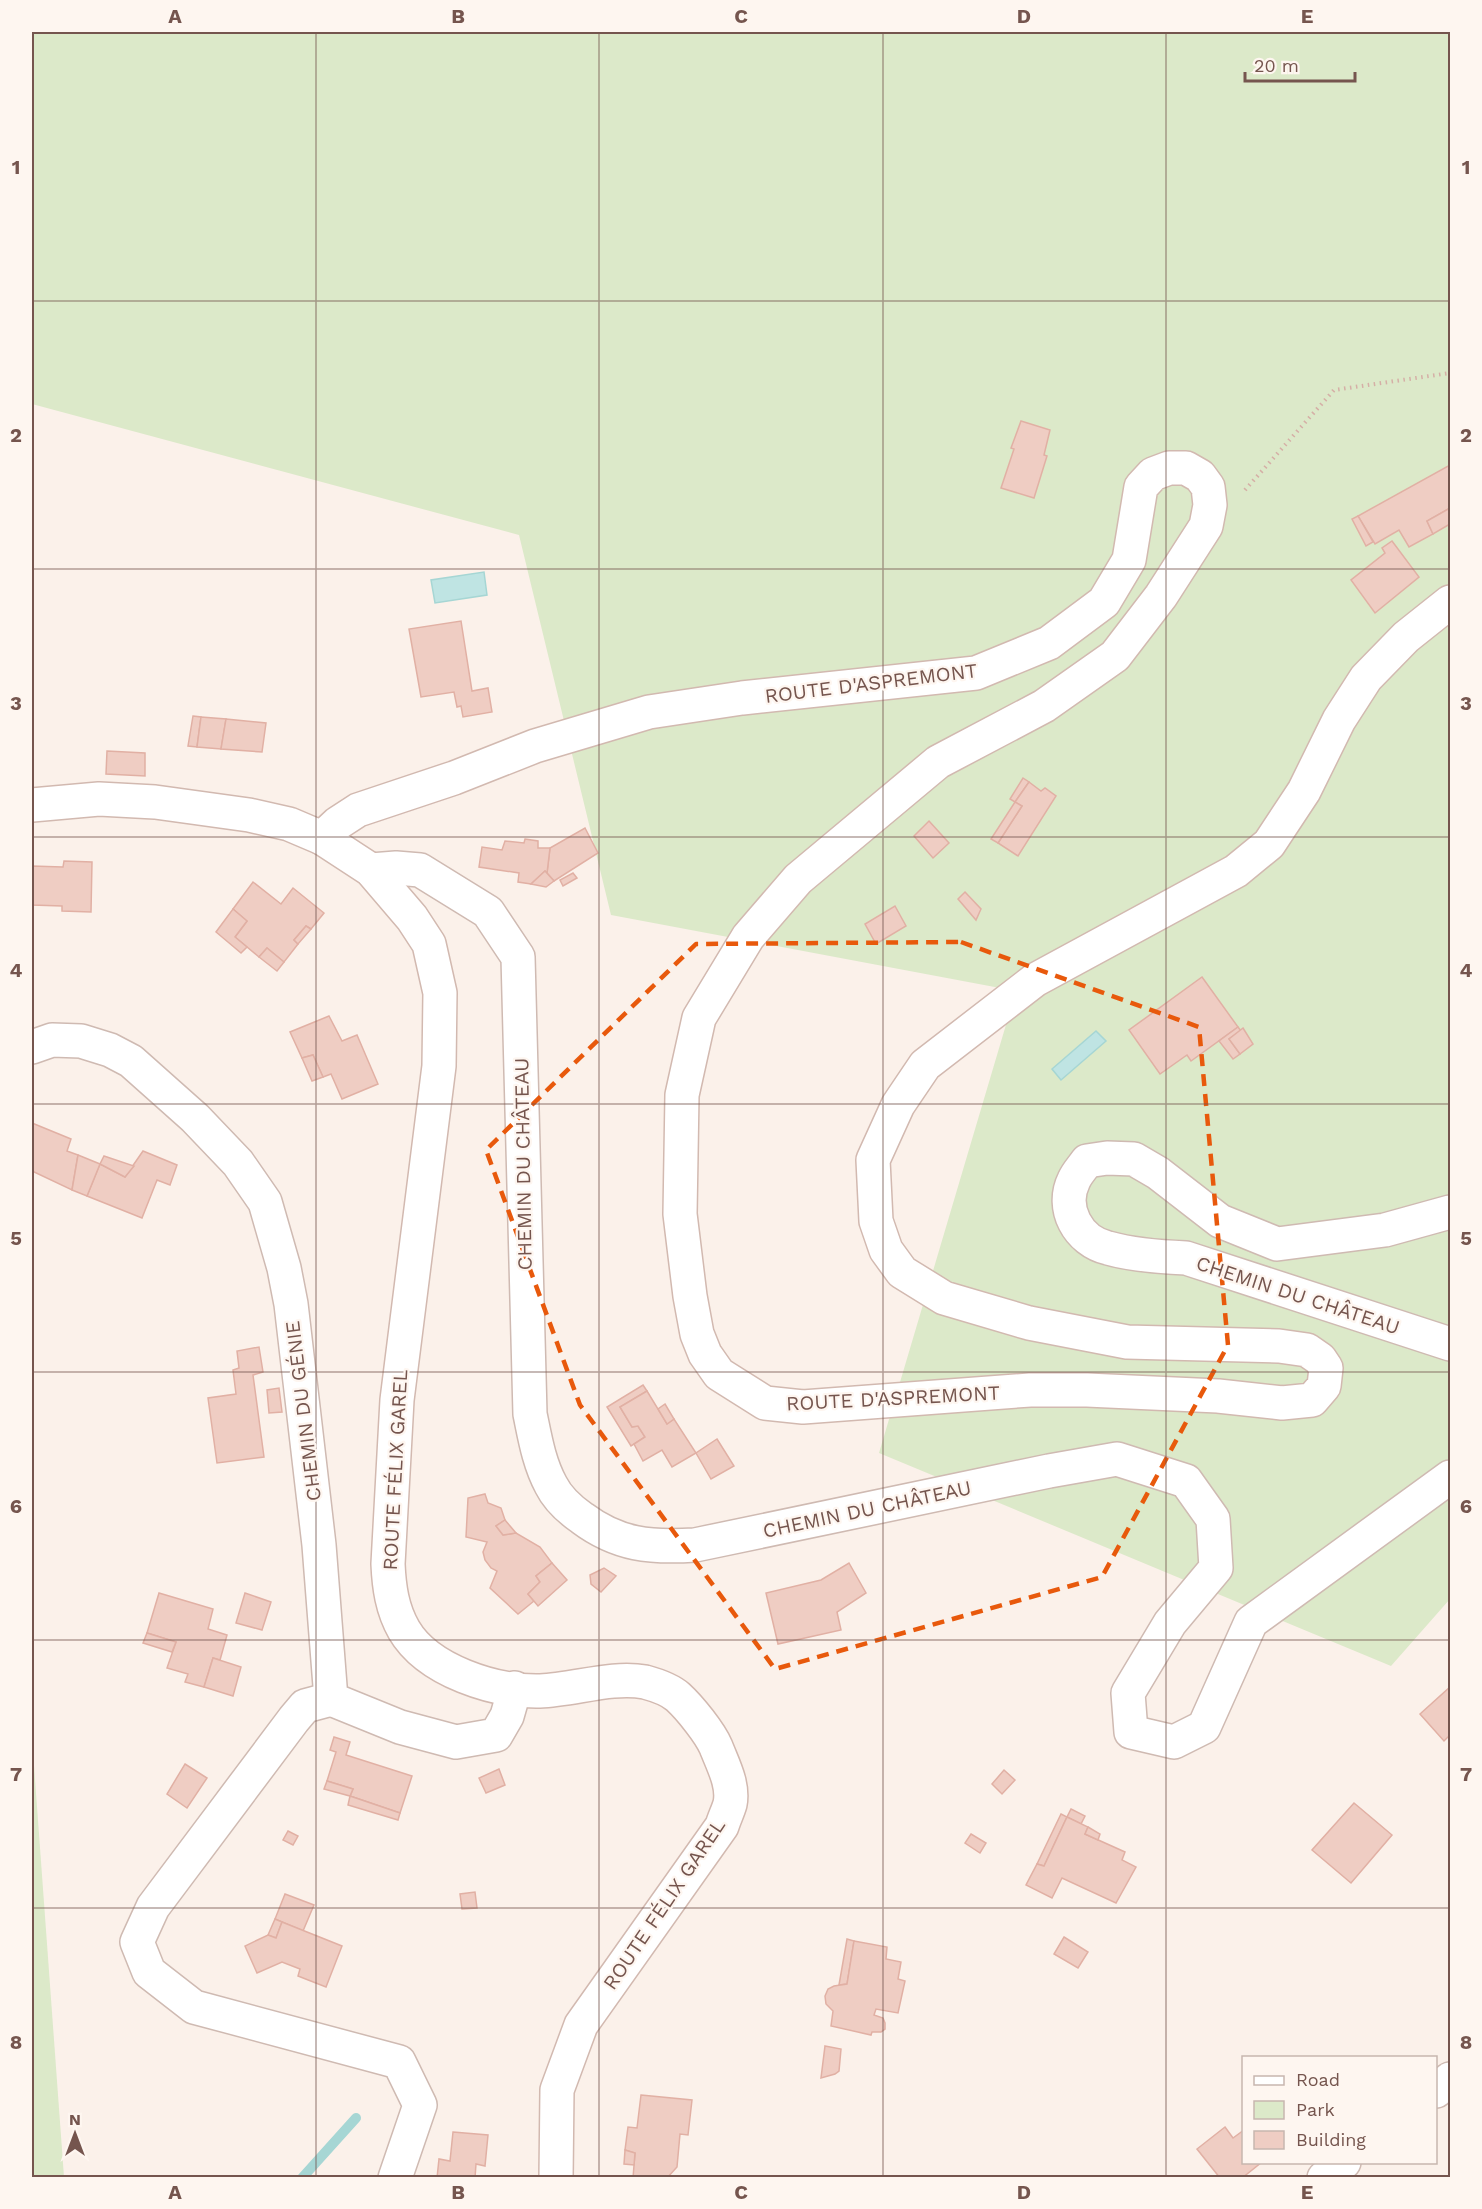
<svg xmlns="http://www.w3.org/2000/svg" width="1482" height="2209" font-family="'Work Sans',sans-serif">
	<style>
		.green { fill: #dce9c9 }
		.water { fill: #bfe4e3; stroke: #a6d6d4; stroke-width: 1.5 }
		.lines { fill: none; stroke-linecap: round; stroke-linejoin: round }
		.stream { stroke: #a6d6d4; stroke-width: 10 }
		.building { fill: #efcdc3; stroke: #e1b0a4; stroke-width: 1.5 }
		.street-casing { stroke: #cfbab2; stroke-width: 36 }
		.secondary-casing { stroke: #d2b9b0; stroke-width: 36 }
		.path { stroke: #d5afa6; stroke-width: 4; stroke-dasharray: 1.5 4.5; stroke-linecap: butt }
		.street { stroke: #fff; stroke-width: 33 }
		.secondary { stroke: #fff; stroke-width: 33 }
		.marked { fill: none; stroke: #e8590c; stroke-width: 4.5; stroke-dasharray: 12 8; stroke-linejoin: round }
		.grid { fill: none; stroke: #75554e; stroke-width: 1.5; stroke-opacity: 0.55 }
		.labels { text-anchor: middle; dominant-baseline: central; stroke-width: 4.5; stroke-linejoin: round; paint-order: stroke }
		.street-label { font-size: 20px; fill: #75554e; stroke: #fef6f0 }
		.neatline { fill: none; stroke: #75554e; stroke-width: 2 }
		.grid-label { font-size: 20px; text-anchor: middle; font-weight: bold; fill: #75554e }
	</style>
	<rect width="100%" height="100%" fill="#fbf1ea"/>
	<g class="green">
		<polygon points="32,32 1450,32 1450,1599 1391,1666 879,1453 1016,991 611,915 519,535 32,404"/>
		<polygon points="32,1738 64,2177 32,2177"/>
	</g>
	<g class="water">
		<polygon points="484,572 487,595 435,603 431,580"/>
		<polygon points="1096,1031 1106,1041 1061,1080 1052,1069"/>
	</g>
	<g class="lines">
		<polyline class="stream" points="302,2178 356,2118"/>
	</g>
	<g class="building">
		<polygon points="1021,421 1050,430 1044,455 1047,456 1034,498 1001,488 1014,449 1011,448"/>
		<polygon points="1450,465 1450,508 1427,521 1433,534 1409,547 1399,530 1375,544 1358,516"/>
		<polygon points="1450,508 1450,524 1433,534 1427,521"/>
		<polygon points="1358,516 1373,542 1366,546 1352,519"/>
		<polygon points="1392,541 1419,577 1375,613 1351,580 1385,553 1382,548"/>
		<polygon points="461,621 472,691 488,688 492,712 463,717 461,706 457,707 454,692 421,697 409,629"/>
		<polygon points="193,716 201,717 197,747 188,746"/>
		<polygon points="201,717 226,719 221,749 197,747"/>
		<polygon points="226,719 266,723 262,752 221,749"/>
		<polygon points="107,751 145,753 145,776 106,774"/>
		<polygon points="1023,778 1029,782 1015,802 1010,799"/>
		<polygon points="1029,782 1041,791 1045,788 1056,796 1018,856 998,843 1022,806 1015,802"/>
		<polygon points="1015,802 1022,806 998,843 991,839"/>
		<polygon points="929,821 949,843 933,858 914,836"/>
		<polygon points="585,828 598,853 554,881 547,873 550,848"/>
		<polygon points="525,839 538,841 538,848 550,848 547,873 545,871 531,884 518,882 519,873 479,867 482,847 502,850 505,841 524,843"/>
		<polygon points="64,861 92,862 91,912 62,911 62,906 32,905 32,866 63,867"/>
		<polygon points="545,871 554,881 546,887 531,884"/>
		<polygon points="573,873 577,878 563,886 560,880"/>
		<polygon points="253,882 281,904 293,888 324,913 311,929 306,926 294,940 298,944 284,962 267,948 259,957 235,937 247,921 233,909"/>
		<polygon points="965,892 981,909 976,920 958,899"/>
		<polygon points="895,906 906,926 876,944 865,924"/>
		<polygon points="233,909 247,921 235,937 247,947 241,953 216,932"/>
		<polygon points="306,926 311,929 298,944 294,940"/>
		<polygon points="267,948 284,962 277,971 259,957"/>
		<polygon points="1202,977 1238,1027 1191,1061 1187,1055 1160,1074 1129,1030"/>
		<polygon points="329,1016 342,1041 357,1035 378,1084 342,1099 331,1074 323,1077 313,1055 302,1058 290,1032"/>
		<polygon points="1238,1027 1241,1031 1229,1039 1240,1054 1233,1059 1219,1041"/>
		<polygon points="1243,1028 1253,1044 1240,1054 1229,1039"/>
		<polygon points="313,1055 323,1077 312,1081 302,1058"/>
		<polygon points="32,1123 71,1139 67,1151 78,1155 72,1190 32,1171"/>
		<polygon points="143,1151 177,1165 170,1185 157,1180 142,1218 87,1196 100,1164 125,1177"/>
		<polygon points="78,1155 100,1164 87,1196 72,1190"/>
		<polygon points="104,1156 134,1166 125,1177 100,1164"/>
		<polygon points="259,1347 263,1372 253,1375 264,1457 217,1463 208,1398 236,1394 233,1370 239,1368 237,1351"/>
		<polygon points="643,1385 647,1391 620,1407 632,1427 638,1426 645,1437 631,1446 607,1407"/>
		<polygon points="279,1388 282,1412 269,1413 267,1390"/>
		<polygon points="647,1391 667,1424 674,1419 696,1453 672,1467 662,1450 643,1461 634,1444 645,1437 638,1426 632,1427 620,1407"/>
		<polygon points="665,1404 674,1419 667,1424 658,1409"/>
		<polygon points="717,1439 734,1466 711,1479 696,1453"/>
		<polygon points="485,1494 488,1503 501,1508 505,1520 496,1526 503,1535 516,1533 540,1547 552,1563 536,1576 540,1582 528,1594 534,1601 518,1614 490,1588 497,1571 491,1568 485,1560 483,1552 487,1542 466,1537 468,1498"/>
		<polygon points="505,1520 516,1533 503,1535 496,1526"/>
		<polygon points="552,1563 567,1580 538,1606 528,1594 540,1582 536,1576"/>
		<polygon points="849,1563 866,1593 837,1612 841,1630 778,1644 766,1593 821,1580"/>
		<polygon points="604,1568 616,1576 601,1592 591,1584 590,1575"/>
		<polygon points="159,1593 213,1609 208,1629 227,1635 220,1660 213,1658 204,1687 185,1682 188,1674 167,1668 176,1642 147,1633"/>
		<polygon points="245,1593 271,1602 262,1630 236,1623"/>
		<polygon points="147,1633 176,1642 172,1652 143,1643"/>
		<polygon points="213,1658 241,1667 233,1696 204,1687"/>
		<polygon points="1450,1687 1450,1735 1444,1741 1420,1714"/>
		<polygon points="334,1737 350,1742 346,1755 412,1776 400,1813 350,1796 353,1789 327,1781 336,1752 330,1750"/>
		<polygon points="185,1764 207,1778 187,1808 167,1794"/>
		<polygon points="499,1769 505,1785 486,1793 479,1778"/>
		<polygon points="1004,1770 1015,1780 1002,1794 992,1784"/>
		<polygon points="327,1781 353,1789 350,1796 324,1789"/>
		<polygon points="350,1796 400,1813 398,1820 348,1805"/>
		<polygon points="1354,1803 1392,1835 1351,1883 1312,1850"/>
		<polygon points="1071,1809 1085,1816 1081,1824 1067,1817"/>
		<polygon points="1061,1814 1067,1817 1044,1866 1037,1864"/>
		<polygon points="1067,1817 1088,1827 1085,1834 1125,1852 1122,1860 1136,1867 1116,1903 1062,1878 1052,1898 1026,1885 1037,1864 1044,1866"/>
		<polygon points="1088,1827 1100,1834 1098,1840 1085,1834"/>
		<polygon points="288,1831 298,1836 293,1845 283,1840"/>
		<polygon points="971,1834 986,1843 980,1853 965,1843"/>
		<polygon points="475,1892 477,1908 462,1909 460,1894"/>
		<polygon points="285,1894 314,1905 303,1931 275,1919"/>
		<polygon points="275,1919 282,1922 276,1938 268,1935"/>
		<polygon points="282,1922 342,1946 326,1987 298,1976 300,1969 282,1962 257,1973 245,1946 268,1935 276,1938"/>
		<polygon points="1064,1937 1088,1952 1078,1968 1054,1954"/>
		<polygon points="847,1939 854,1941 847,1984 839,1985"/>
		<polygon points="854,1941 887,1947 886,1959 901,1962 898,1979 905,1981 898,2013 876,2009 874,2015 883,2018 885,2023 885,2029 881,2032 872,2032 871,2035 831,2026 833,2011 826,2004 825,1996 828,1989 834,1986 847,1984"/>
		<polygon points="825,2046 841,2049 839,2071 835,2074 821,2078"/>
		<polygon points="641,2095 692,2100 688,2135 680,2134 677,2167 667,2178 633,2178 635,2153 625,2150 628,2127 637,2128"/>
		<polygon points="1225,2127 1233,2138 1244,2130 1244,2162 1262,2162 1242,2178 1220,2178 1197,2149"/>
		<polygon points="453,2132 488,2135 485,2166 476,2164 475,2178 437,2178 439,2159 450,2161"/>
		<polygon points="625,2150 635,2153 634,2165 624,2164"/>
	</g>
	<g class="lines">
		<defs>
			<g id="street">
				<path d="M371 870 396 868 420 870 488 912 518 957 530 1414C535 1438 539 1463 551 1485 558 1499 569 1509 582 1518 618 1545 651 1548 695 1545L1049 1471 1117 1459 1186 1481 1213 1519 1216 1568 1170 1623 1128 1693 1131 1732 1174 1742 1204 1727 1251 1622 1450 1477"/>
				<polyline points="32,1047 52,1040 81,1041 110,1050 131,1061 195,1118 238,1163 265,1202 284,1268 291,1304 319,1545 331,1699 400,1727 456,1742 496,1735 507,1716 515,1688"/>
				<path d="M1450 1212 1385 1230 1277 1244 1220 1221 1158 1173 1134 1159 1107 1158 1087 1161C1083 1167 1077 1173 1074 1180 1060 1208 1078 1241 1108 1248 1133 1255 1160 1257 1186 1258L1450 1344"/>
				<polyline points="331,1699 305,1706 294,1719 153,1907 137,1942 149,1972 194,2007 399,2062 420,2105 395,2178"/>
				<polyline points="1436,2091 1450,2079"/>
				<polyline points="1324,2178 1344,2162"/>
			</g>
			<g id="secondary">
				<polyline points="32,805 99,799 155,802 249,815 289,824 322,838 338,823 358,810 454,778 535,746 649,712 742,698 976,673 1049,643 1104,602 1129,560 1141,487 1153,474 1169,468 1186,468 1200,476 1208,487 1210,505 1206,526 1161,596 1115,656 1044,706 938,762 798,879 748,937 699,1018 682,1095 680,1214 690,1296 697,1334 705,1354 719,1374 765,1403 803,1407 1030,1390 1087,1390 1218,1396 1282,1403 1312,1400 1324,1386 1326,1368 1320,1359 1307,1350 1279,1346 1127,1342 1029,1323 944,1298 902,1272 886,1250 876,1221 873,1160 898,1105 925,1065 1035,980 1236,871 1269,844 1304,791 1339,720 1366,678 1406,637 1450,602"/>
				<path d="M322 838 371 870 412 918 429 944 440 993 439 1066 397 1400 388 1564C389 1587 392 1609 404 1630 428 1671 495 1692 540 1691 574 1690 611 1676 645 1682 656 1685 669 1689 678 1697 690 1708 710 1733 716 1747 723 1765 734 1785 730 1804 728 1811 724 1819 722 1826L581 2025 557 2090 556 2178"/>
			</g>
		</defs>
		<use href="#street" class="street-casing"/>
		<use href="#secondary" class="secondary-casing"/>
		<polyline class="path" points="1245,490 1334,390 1450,373"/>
		<use href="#street" class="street"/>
		<use href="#secondary" class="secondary"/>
	</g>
	<path class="marked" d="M961 942 1199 1027 1228 1345 1102 1577 775 1669 580 1405 486 1150 696 944Z"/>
	<path class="grid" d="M316 32V2178M599 32V2178M883 32V2178M1166 32V2178M32 301H1450M32 569H1450M32 837H1450M32 1104H1450M32 1372H1450M32 1640H1450M32 1908H1450"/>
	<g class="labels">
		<g class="street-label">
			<text transform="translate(871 683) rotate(-7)">ROUTE D'ASPREMONT</text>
			<text transform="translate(523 1164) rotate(-91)">CHEMIN DU CHÂTEAU</text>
			<text transform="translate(1298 1295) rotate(18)">CHEMIN DU CHÂTEAU</text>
			<text transform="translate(893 1398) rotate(-3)">ROUTE D'ASPREMONT</text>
			<text transform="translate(303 1411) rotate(-97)">CHEMIN DU GÉNIE</text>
			<text transform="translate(395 1470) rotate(-87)">ROUTE FÉLIX GAREL</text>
			<text transform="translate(867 1509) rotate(-12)">CHEMIN DU CHÂTEAU</text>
			<text transform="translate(664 1904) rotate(-56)">ROUTE FÉLIX GAREL</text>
		</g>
	</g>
	<rect width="1482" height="2209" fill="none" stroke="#fef6f0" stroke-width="66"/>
	<rect x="1242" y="2056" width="195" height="108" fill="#fef6f0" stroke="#c7b6af" stroke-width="1.5"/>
	<rect x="1254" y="2076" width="30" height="9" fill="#ffffff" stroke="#c7b6af" stroke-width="1.5"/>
	<text x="1296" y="2086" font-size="18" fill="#75554e">Road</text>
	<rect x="1254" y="2101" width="30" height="18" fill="#dce9c9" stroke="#c7b6af" stroke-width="1.5"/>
	<text x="1296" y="2116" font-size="18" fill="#75554e">Park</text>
	<rect x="1254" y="2131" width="30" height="18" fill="#efcdc3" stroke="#c7b6af" stroke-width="1.5"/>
	<text x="1296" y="2146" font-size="18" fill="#75554e">Building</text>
	<g transform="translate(75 2134)" stroke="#fef6f0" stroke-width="4.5" paint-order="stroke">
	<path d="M0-4.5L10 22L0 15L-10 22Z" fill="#75554e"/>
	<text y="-9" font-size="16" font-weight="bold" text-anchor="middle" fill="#75554e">N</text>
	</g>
	<path d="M1245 72v9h110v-9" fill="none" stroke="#75554e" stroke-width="3"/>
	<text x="1254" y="72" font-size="18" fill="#75554e" stroke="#fef6f0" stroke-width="4.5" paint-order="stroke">20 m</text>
	<rect x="33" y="33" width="1416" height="2143" class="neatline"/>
	<g class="grid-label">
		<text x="175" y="23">A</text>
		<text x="458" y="23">B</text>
		<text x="741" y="23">C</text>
		<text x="1024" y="23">D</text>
		<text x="1307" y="23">E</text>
		<text x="16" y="174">1</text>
		<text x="1466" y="174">1</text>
		<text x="16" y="442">2</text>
		<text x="1466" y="442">2</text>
		<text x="16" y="710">3</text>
		<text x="1466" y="710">3</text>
		<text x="16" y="977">4</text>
		<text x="1466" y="977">4</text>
		<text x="16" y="1245">5</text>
		<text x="1466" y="1245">5</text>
		<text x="16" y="1513">6</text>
		<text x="1466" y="1513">6</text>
		<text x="16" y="1781">7</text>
		<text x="1466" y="1781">7</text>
		<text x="16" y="2049">8</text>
		<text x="1466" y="2049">8</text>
		<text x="175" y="2199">A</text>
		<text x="458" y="2199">B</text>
		<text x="741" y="2199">C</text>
		<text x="1024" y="2199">D</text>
		<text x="1307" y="2199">E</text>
	</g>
</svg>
